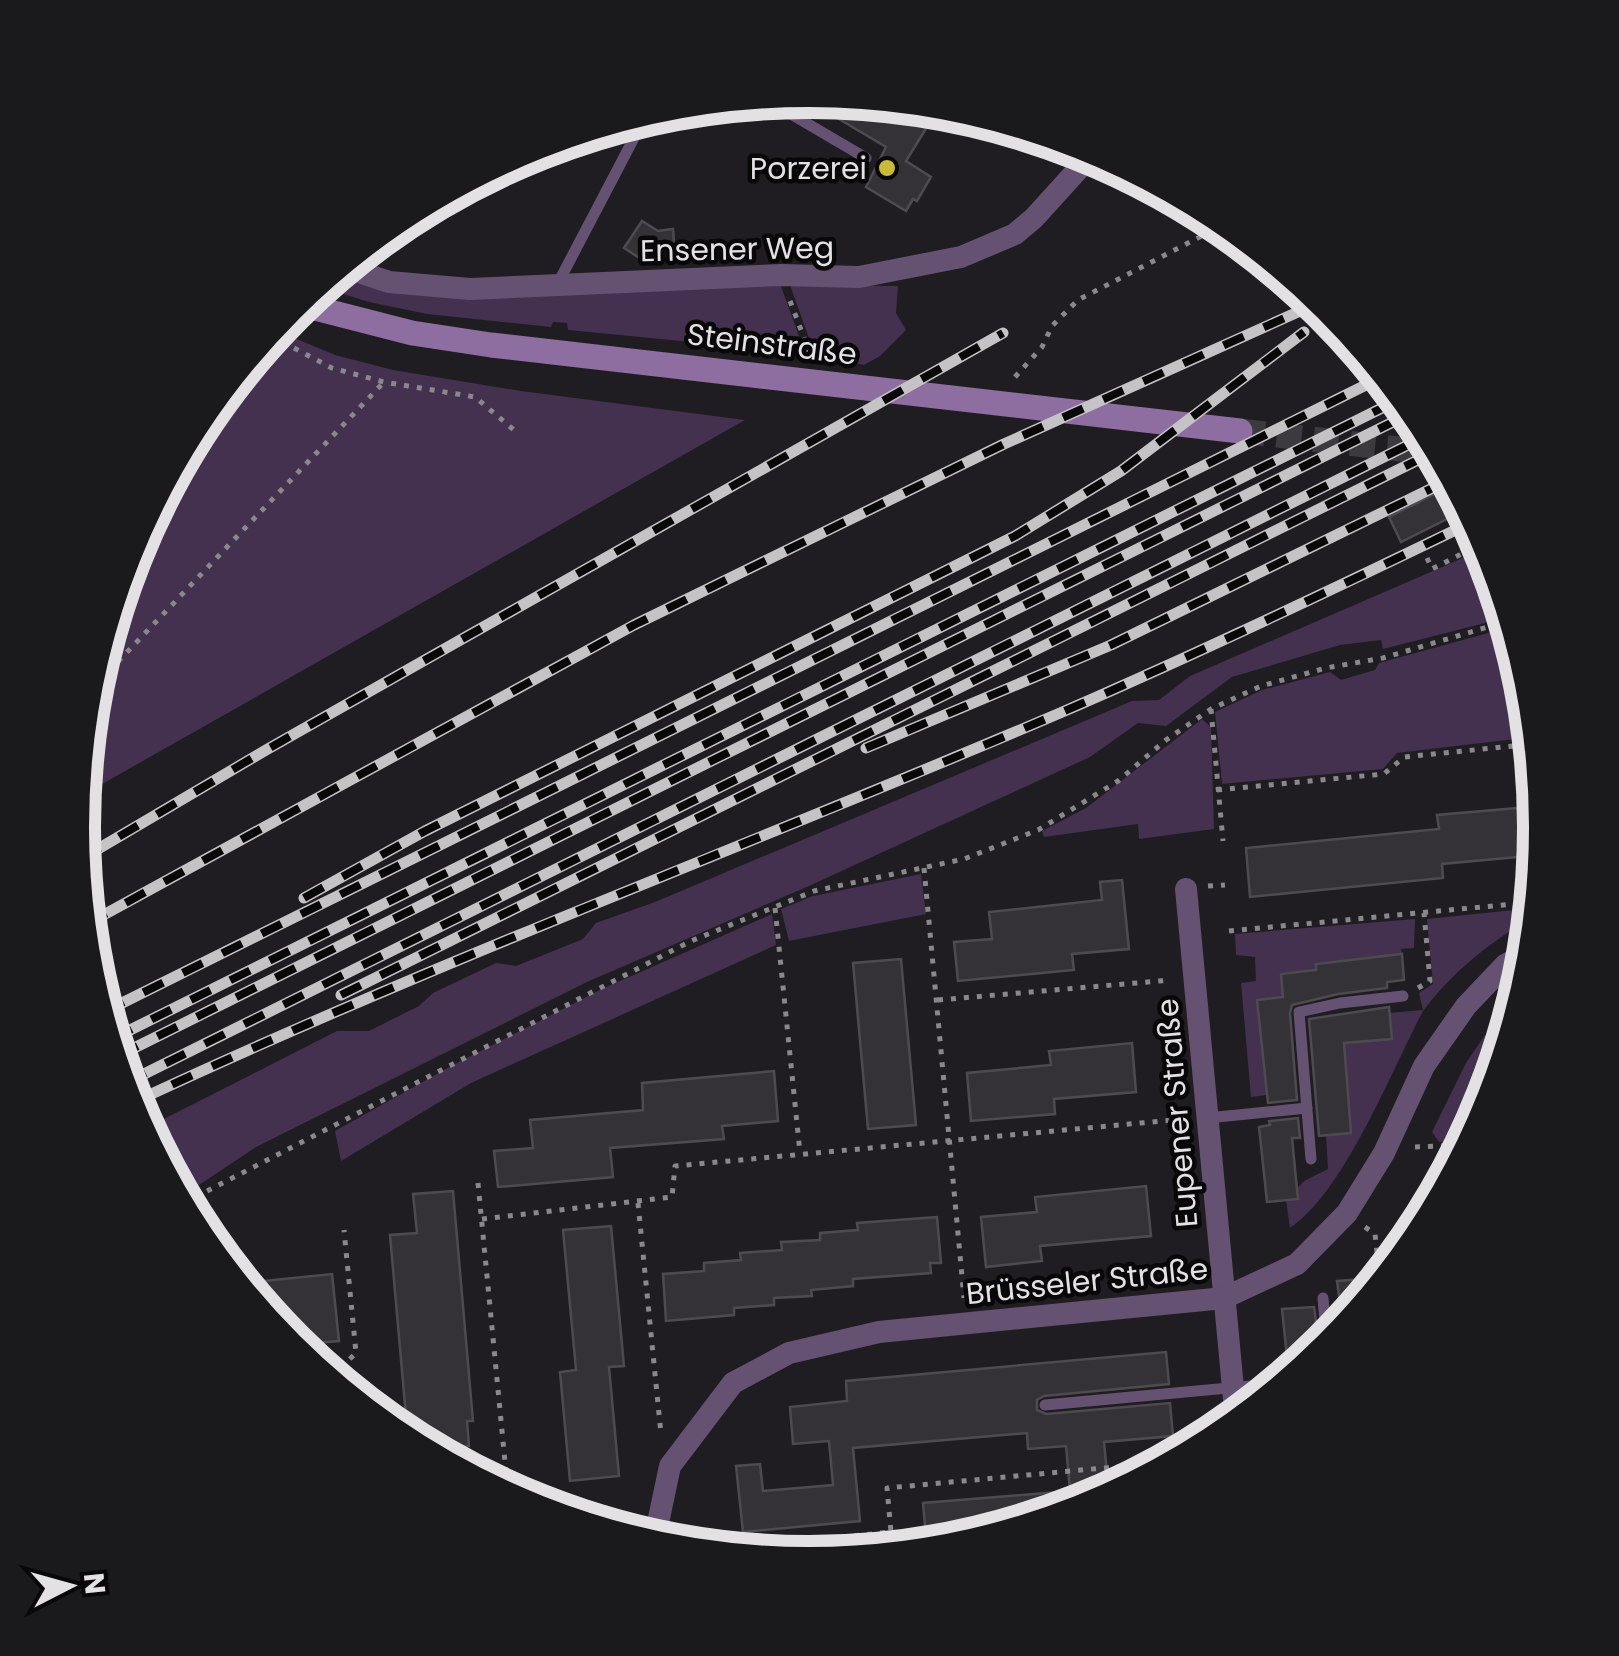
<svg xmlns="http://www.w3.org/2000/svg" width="1619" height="1656" font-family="Poppins,sans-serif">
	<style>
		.green { fill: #44304f }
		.building { fill: #353237; stroke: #4e4b50; stroke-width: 2.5 }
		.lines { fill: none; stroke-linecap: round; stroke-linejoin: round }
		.secondary-tunnel { stroke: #3c3a3e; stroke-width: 25; stroke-dasharray: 25 12; stroke-linecap: butt }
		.path { stroke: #8a888c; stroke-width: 5; stroke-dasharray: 5 8; stroke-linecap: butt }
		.lane { stroke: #655171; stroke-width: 11 }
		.street { stroke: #655171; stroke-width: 22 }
		.secondary { stroke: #8e6da0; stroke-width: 25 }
		.rail-casing { stroke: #c5c3c6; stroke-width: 11 }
		.rail { stroke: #090809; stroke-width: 8; stroke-dasharray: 22; stroke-linecap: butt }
		.poi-dot { fill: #c9ba3a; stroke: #090809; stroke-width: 4 }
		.labels { text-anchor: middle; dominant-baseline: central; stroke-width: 9; stroke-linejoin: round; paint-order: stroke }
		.poi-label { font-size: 30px; fill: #e3e1e4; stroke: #090809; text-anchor: end }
		.street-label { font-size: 30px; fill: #e3e1e4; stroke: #090809 }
		.rim { fill: none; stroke: #e3e1e4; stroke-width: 12 }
	</style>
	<rect width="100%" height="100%" fill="#1f1d21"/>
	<g class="green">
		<polygon points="334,276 368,286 781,286 805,353 568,330 567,323 553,322 551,327 427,314 369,302 321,287"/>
		<polygon points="790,285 898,286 896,313 906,330 880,356 864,365 815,355"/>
		<polygon points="278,331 335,355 393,370 521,391 745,420 81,796 92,685 133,547 201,421"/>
		<polygon points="1486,548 1503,606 1485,623 1383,649 1381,640 1340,645 1232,677 1166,726 1138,723 1090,757 809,886 587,982 256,1147 181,1197 144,1129 337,1031 369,1031 419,1006 433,993 496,963 516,966 583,939 596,923 655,902 1132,701 1159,700 1190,676"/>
		<polygon points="1510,627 1528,686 1533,737 1397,753 1383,769 1222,784 1215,712 1262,690 1330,672 1341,680 1375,670 1379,663"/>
		<polygon points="1202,719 1211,727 1214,829 1139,839 1138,824 1044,837 1042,831 1086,808"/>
		<polygon points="921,874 926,914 789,941 781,909 813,896"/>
		<path d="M1534 908 1533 917C1490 942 1454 970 1423 1011 1392 1070 1344 1192 1290 1228L1286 1200 1304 1181 1328 1169 1326 1135 1343 1043 1389 1013 1423 1010 1419 993 1433 984 1427 919Z"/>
		<polygon points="772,914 776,945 471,1083 341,1161 335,1131 453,1065 602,989"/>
		<polygon points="1415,919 1414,948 1401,949 1402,954 1316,963 1316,970 1281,974 1283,997 1257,1001 1266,1086 1281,1093 1251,1097 1241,983 1256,981 1255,957 1236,955 1235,934"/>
		<path d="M1485 1035 1499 1040C1503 1075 1485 1109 1469 1139L1439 1142 1432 1132 1466 1063Z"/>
	</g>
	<g class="building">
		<polygon points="810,96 938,109 906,161 931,177 917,201 913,199 906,211 866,187 886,147 802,97"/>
		<polygon points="642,221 658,231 673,229 675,255 641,259 624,248"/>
		<polygon points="1452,485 1465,510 1401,542 1389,517"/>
		<polygon points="1539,806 1539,855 1442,864 1443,878 1250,897 1246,848 1439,829 1437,815"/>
		<polygon points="1122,880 1129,949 1072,954 1074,970 958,981 954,942 992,939 989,912 1102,900 1100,882"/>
		<polygon points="1402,954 1404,980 1387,982 1387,988 1338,994 1292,1005 1290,1013 1297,1100 1268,1103 1257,1000 1283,997 1281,974 1316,970 1316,964"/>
		<polygon points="901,959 916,1125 868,1129 853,963"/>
		<polygon points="1389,1007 1392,1039 1344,1043 1351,1133 1319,1136 1309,1019"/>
		<polygon points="1132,1043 1136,1092 1054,1099 1055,1114 971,1121 967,1073 1051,1065 1049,1051"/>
		<polygon points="774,1071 778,1121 722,1126 724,1139 610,1148 613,1177 498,1187 494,1151 533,1148 530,1120 643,1110 642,1083"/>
		<polygon points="1298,1118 1300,1138 1292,1138 1298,1199 1267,1202 1259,1127 1270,1125 1269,1121"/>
		<polygon points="1146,1186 1151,1236 1040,1246 1042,1261 986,1267 981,1217 1037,1212 1035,1197"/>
		<polygon points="453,1191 473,1421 467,1421 469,1446 429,1450 408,1439 390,1235 417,1233 413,1194"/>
		<polygon points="937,1217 941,1263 930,1263 931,1273 853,1279 853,1286 811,1290 812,1296 774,1298 774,1305 734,1308 734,1315 666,1321 663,1274 704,1271 704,1263 741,1260 740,1253 782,1250 781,1242 820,1240 820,1233 858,1230 857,1223"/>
		<polygon points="611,1226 624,1366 609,1367 619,1476 570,1481 560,1372 576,1370 563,1230"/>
		<polygon points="332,1274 339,1341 291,1345 256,1302 254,1282"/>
		<polygon points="1364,1279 1365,1300 1336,1335 1333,1305 1340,1304 1337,1281"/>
		<polygon points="1314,1307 1320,1352 1289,1377 1282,1309"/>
		<polygon points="1166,1352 1169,1384 1044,1396 1037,1400 1037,1410 1046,1414 1170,1403 1173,1436 1104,1442 1109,1494 1089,1504 952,1546 927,1548 923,1503 1070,1491 1066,1446 1028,1449 1027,1433 853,1448 860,1521 743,1532 736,1466 760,1464 763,1491 833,1485 829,1441 793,1444 790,1407 847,1401 846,1381"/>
	</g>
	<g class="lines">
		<polyline class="secondary-tunnel" points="1240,431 1435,453"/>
		<g class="path">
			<polyline points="790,301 811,356"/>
			<polyline points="271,336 332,368 384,382 475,397 514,430"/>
			<polyline points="1015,377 1042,347 1052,326 1078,300 1223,225"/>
			<polyline points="1456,500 1459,497"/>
			<polyline points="1427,558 1432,569 1483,543"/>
			<polyline points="91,690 384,382"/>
			<polyline points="1211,709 1223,841"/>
			<polyline points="1217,790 1384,774 1404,757 1533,744"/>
			<polyline points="924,868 964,1298"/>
			<polyline points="1208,886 1225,885"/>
			<polyline points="775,908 800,1153"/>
			<polyline points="1229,931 1534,902"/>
			<polyline points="1418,988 1430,981 1424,913"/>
			<polyline points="938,1000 1171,980"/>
			<polyline points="1500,1008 1505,1044"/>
			<polyline points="1415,1147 1466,1145"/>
			<polyline points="478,1183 508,1493"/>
			<polyline points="184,1203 691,941 814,891 964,859 1038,830 1118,781 1166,740 1211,709 1261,686 1326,668 1383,658 1508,621"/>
			<polyline points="638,1203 661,1434"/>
			<polyline points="482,1219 672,1197 675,1166 1184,1119"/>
			<polyline points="1365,1227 1375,1234 1380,1281"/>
			<polyline points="331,1377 356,1353 344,1230"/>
			<polyline points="712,1550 891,1532 887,1488 1168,1462"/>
		</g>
		<g class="lane">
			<polyline points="767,100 866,158"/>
			<polyline points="557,285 645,117"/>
			<polyline points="1207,1118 1307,1108"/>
			<polyline points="1311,1159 1299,1012 1340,1003 1403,996"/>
			<polyline points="1323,1298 1327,1346"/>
			<polyline points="1045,1405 1282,1383"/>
		</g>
		<g class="street">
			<polyline points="344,267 389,282 470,289 781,275 859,277 961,257 1015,234 1034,218 1093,153"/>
			<polyline points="1186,889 1236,1420"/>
			<polyline points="626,1534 655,1531"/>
			<polyline points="654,1542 670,1466 733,1383 789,1353 879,1332 1224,1298 1297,1264 1347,1213 1384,1153 1424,1066 1466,1006 1505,965 1529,952"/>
		</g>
		<polyline class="secondary" points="299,304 412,333 491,345 1240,431"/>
		<defs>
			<g id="rail">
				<polyline points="866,748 1111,645 1449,480"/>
				<polyline points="81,859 266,750 1003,333"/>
				<polyline points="304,898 425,831 1015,536 1121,471 1304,332"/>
				<polyline points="87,924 634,625 1004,444 1318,303"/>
				<polyline points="341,995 1434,452"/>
				<polyline points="104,1012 1382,377"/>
				<polyline points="112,1039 1400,399"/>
				<polyline points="118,1056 1411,413"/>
				<polyline points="126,1083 1426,436"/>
				<path d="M132 1103C436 961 751 845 1060 713 1199 653 1336 588 1472 522"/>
			</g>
		</defs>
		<use href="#rail" class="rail-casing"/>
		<use href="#rail" class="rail"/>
	</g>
	<circle class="poi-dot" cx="887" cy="168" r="10"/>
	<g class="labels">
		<g class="poi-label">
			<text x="867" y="168">Porzerei</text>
		</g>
		<g class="street-label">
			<text transform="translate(737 249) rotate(-1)">Ensener Weg</text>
			<text transform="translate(772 344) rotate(7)">Steinstraße</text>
			<text transform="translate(1177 1113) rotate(-95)">Eupener Straße</text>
			<text transform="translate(1087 1281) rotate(-6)">Brüsseler Straße</text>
		</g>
	</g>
	<path d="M0 0H1619V1656H0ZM95 827a714 714 0 1 1 1428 0a714 714 0 1 1-1428 0Z" fill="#1a191b" fill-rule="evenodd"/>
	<path class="rim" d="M95 827a714 714 0 1 1 1428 0a714 714 0 1 1-1428 0Z"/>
	<g transform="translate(70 1586) rotate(84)" stroke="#090809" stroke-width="8" paint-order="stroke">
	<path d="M0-8L18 38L0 25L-18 38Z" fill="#e3e1e4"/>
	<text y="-15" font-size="28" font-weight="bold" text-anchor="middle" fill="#e3e1e4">N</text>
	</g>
</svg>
